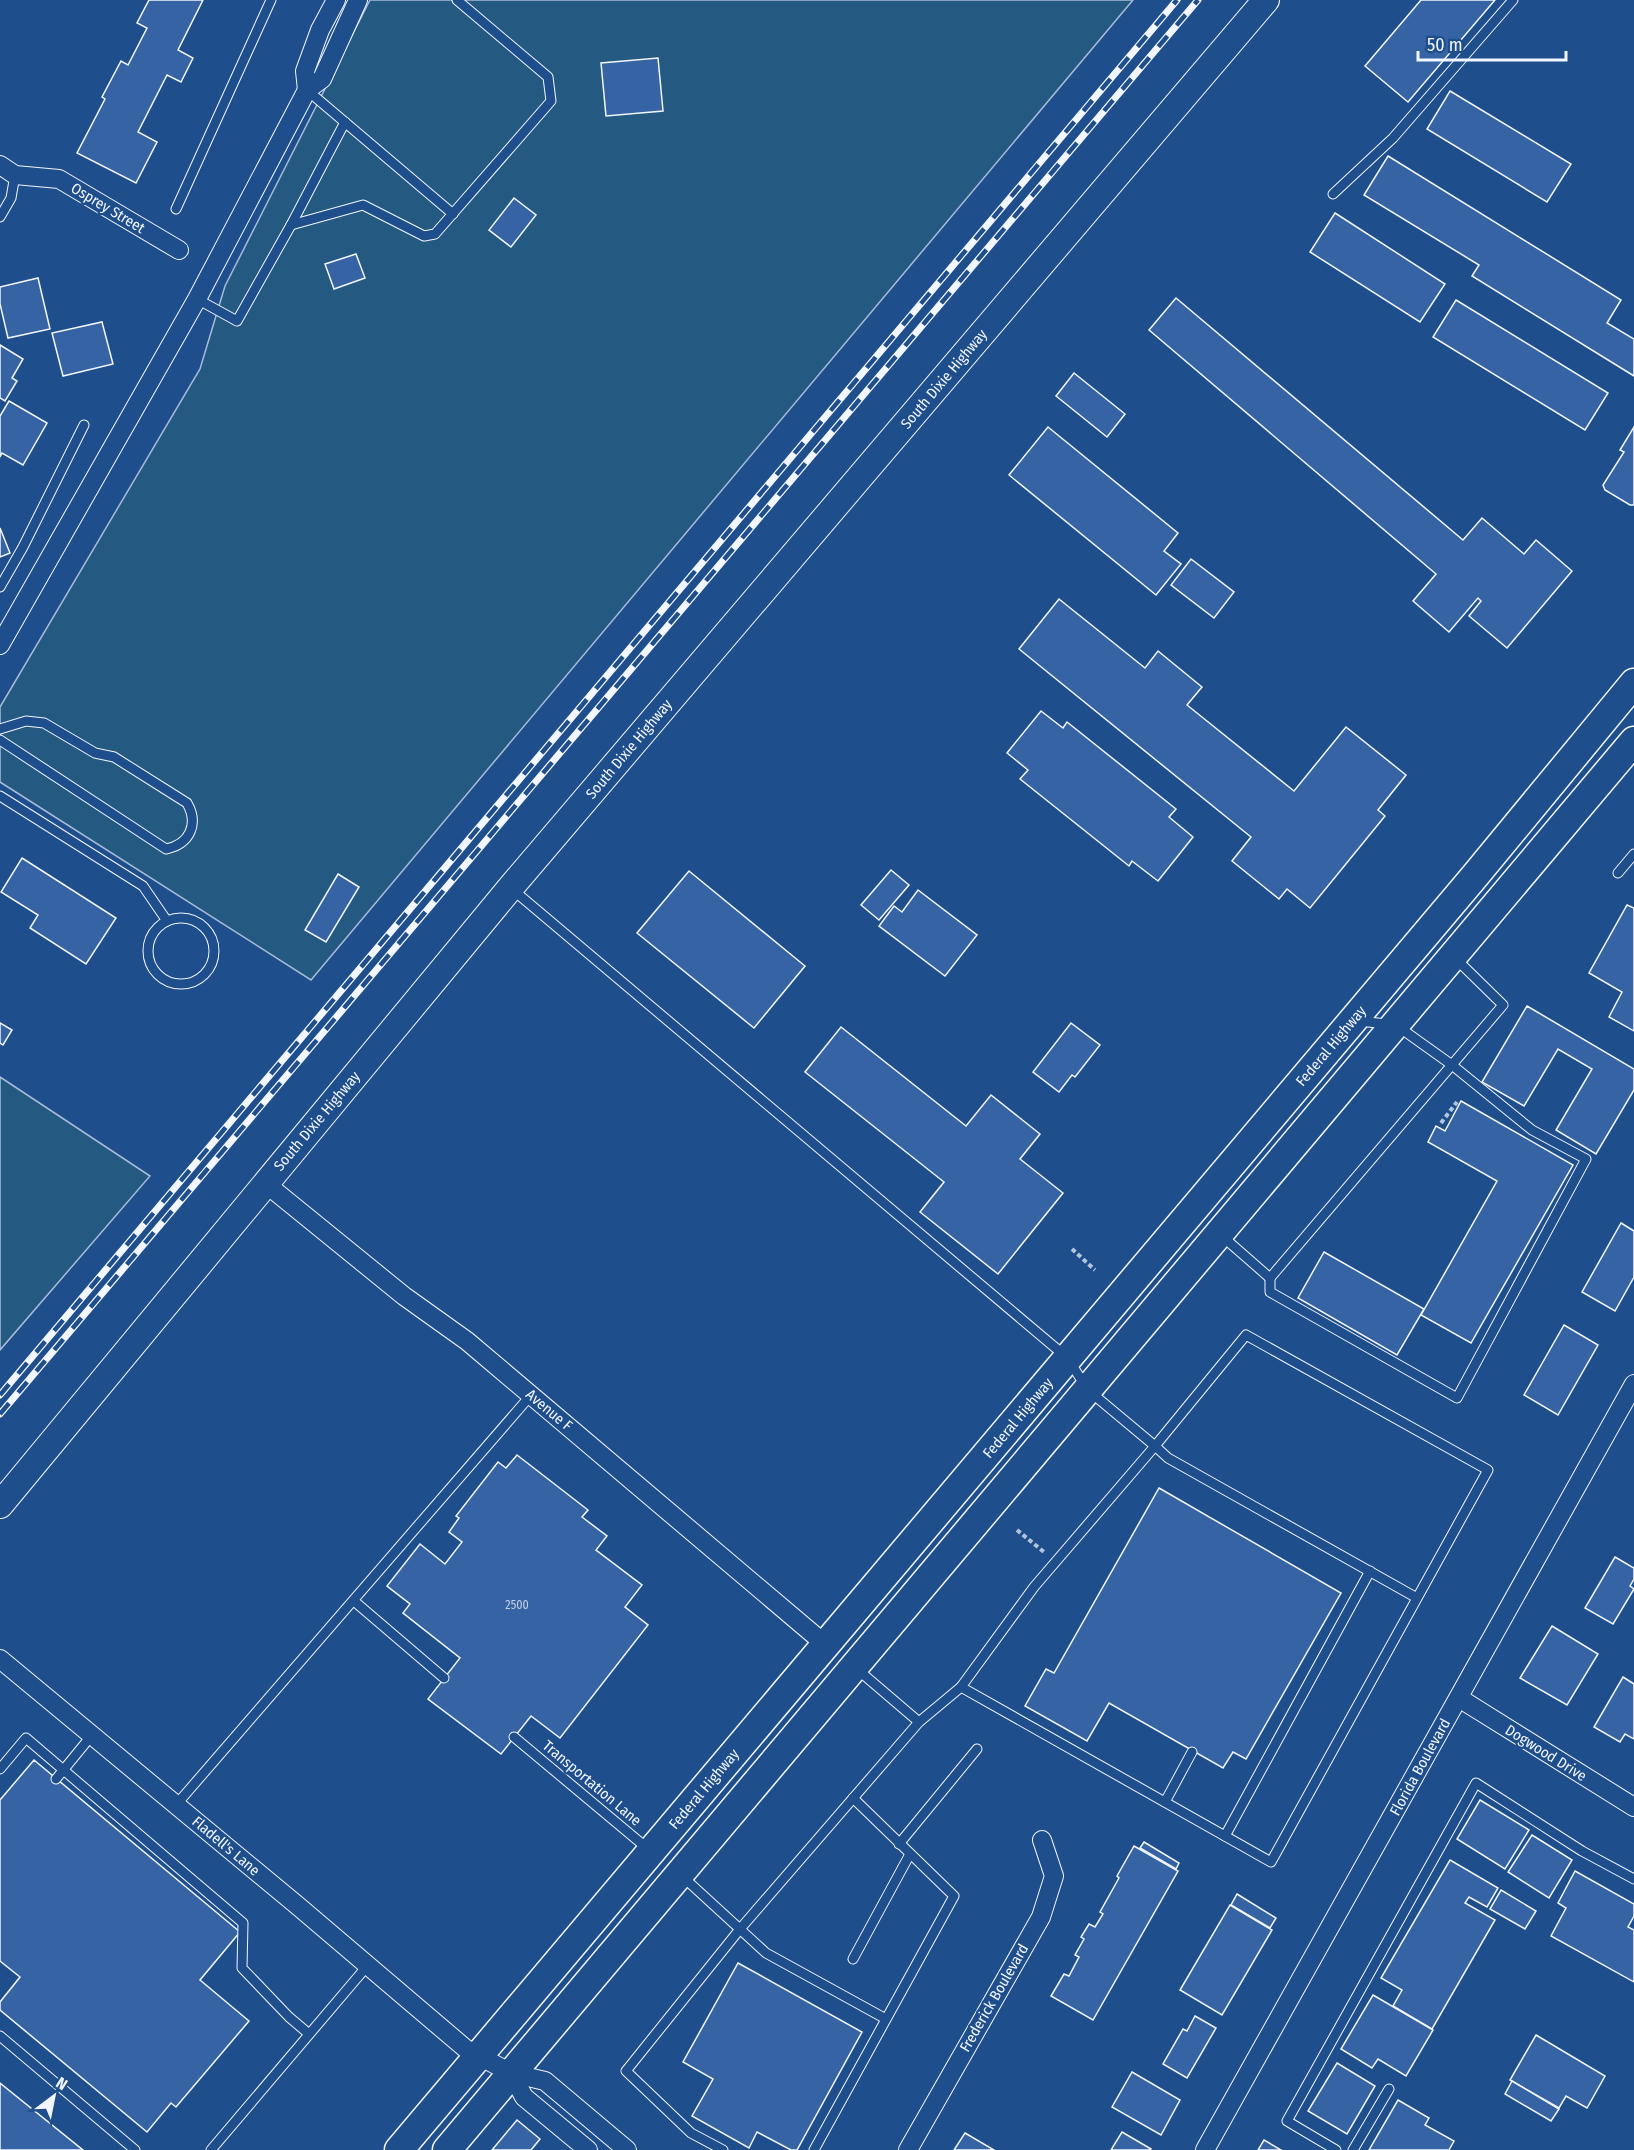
<svg xmlns="http://www.w3.org/2000/svg" width="1634" height="2150" font-family="'Fira Sans Condensed',sans-serif">
	<style>
		.green { fill: #245a82; stroke: #a8bbd7; stroke-width: 1.5 }
		.building { fill: #3563a3; stroke: #f2f6ff; stroke-width: 1.5 }
		.lines { fill: none; stroke-linecap: round; stroke-linejoin: round }
		.lane-casing { stroke: #f2f6ff; stroke-width: 11 }
		.street-casing { stroke: #f2f6ff; stroke-width: 20 }
		.secondary-casing { stroke: #f2f6ff; stroke-width: 28 }
		.primary-casing { stroke: #f2f6ff; stroke-width: 31 }
		.path { stroke: #b3c4dc; stroke-width: 4; stroke-dasharray: 4.5 3; stroke-linecap: butt }
		.lane { stroke: #1f4e8c; stroke-width: 9 }
		.street { stroke: #1f4e8c; stroke-width: 18 }
		.secondary { stroke: #1f4e8c; stroke-width: 26 }
		.primary { stroke: #1f4e8c; stroke-width: 28 }
		.rail-casing { stroke: #f2f6ff; stroke-width: 7 }
		.rail { stroke: #1f4e8c; stroke-width: 4.5; stroke-dasharray: 14; stroke-linecap: butt }
		.labels { text-anchor: middle; dominant-baseline: central; stroke-width: 4.5; stroke-linejoin: round; paint-order: stroke }
		.number-label { font-size: 12px; fill: #c3d1e8 }
		.street-label { font-size: 15px; fill: #f2f6ff; stroke: #1f4e8c }
	</style>
	<rect width="100%" height="100%" fill="#1f4e8c"/>
	<g class="green">
		<polygon points="370,0 1133,0 311,980 0,782 0,707 200,369 225,286"/>
		<polygon points="0,1077 150,1176 0,1350"/>
	</g>
	<g class="building">
		<polygon points="149,0 203,0 178,50 193,58 181,82 167,75 138,132 157,142 136,183 77,153 105,99 102,97 121,61 128,65 147,28 137,23"/>
		<polygon points="1421,0 1495,0 1408,102 1365,66"/>
		<polygon points="658,58 663,111 606,116 601,63"/>
		<polygon points="1450,91 1571,164 1547,202 1427,129"/>
		<polygon points="1388,156 1621,300 1607,323 1634,339 1634,376 1472,276 1479,265 1364,195"/>
		<polygon points="514,198 536,215 511,247 489,230"/>
		<polygon points="1335,213 1445,284 1420,322 1310,252"/>
		<polygon points="356,254 365,278 334,289 325,264"/>
		<polygon points="38,278 50,329 8,338 0,304 0,287"/>
		<polygon points="1176,298 1463,540 1482,518 1524,554 1536,540 1572,571 1507,648 1469,616 1481,601 1478,598 1449,632 1413,601 1436,574 1149,330"/>
		<polygon points="1456,300 1608,393 1585,430 1433,337"/>
		<polygon points="102,322 113,364 63,376 52,333"/>
		<polygon points="0,345 23,359 12,378 17,381 5,401 0,398"/>
		<polygon points="1074,373 1125,414 1107,437 1056,396"/>
		<polygon points="9,401 47,423 23,465 2,453 0,457 0,416"/>
		<polygon points="1048,427 1178,533 1164,551 1181,564 1156,595 1009,475"/>
		<polygon points="1634,427 1634,505 1630,505 1605,490 1603,485 1624,452 1620,450"/>
		<polygon points="0,528 10,553 0,557"/>
		<polygon points="1191,559 1234,592 1214,618 1171,585"/>
		<polygon points="1059,599 1145,668 1158,651 1202,687 1187,705 1294,791 1346,727 1406,775 1378,810 1385,816 1310,908 1287,889 1279,899 1232,861 1251,837 1019,649"/>
		<polygon points="1041,711 1063,728 1067,722 1176,809 1169,817 1193,837 1158,881 1132,861 1129,866 1020,779 1028,770 1007,753"/>
		<polygon points="22,858 116,918 86,964 30,928 38,915 1,892"/>
		<polygon points="891,870 909,885 879,920 861,905"/>
		<polygon points="689,871 805,966 754,1028 637,933"/>
		<polygon points="338,874 359,887 326,942 305,930"/>
		<polygon points="918,890 977,935 945,976 879,926 894,906 902,912"/>
		<polygon points="1627,905 1634,908 1634,1031 1609,1017 1622,992 1589,973"/>
		<polygon points="1527,1006 1634,1069 1634,1090 1596,1154 1556,1130 1592,1069 1558,1049 1524,1106 1482,1082"/>
		<polygon points="0,1023 12,1030 3,1045 0,1043"/>
		<polygon points="1071,1023 1100,1045 1075,1077 1072,1075 1059,1092 1033,1072"/>
		<polygon points="841,1027 966,1126 991,1095 1040,1134 1020,1159 1063,1193 998,1274 920,1212 944,1182 805,1072"/>
		<polygon points="1461,1101 1573,1165 1471,1343 1421,1315 1497,1181 1428,1142 1436,1126 1445,1131"/>
		<polygon points="1621,1223 1634,1231 1634,1277 1615,1311 1582,1292"/>
		<polygon points="1324,1252 1424,1309 1397,1355 1298,1298"/>
		<polygon points="1564,1325 1598,1345 1558,1415 1524,1395"/>
		<polygon points="517,1455 588,1510 582,1517 607,1536 596,1550 642,1585 625,1607 648,1625 560,1738 531,1716 501,1754 428,1699 460,1658 403,1613 410,1604 387,1586 420,1544 445,1564 462,1542 449,1532 459,1518 456,1516 498,1462 506,1468"/>
		<polygon points="1159,1488 1341,1593 1246,1759 1233,1752 1223,1768 1109,1703 1087,1741 1025,1706 1046,1669 1054,1673"/>
		<polygon points="1615,1557 1634,1568 1634,1579 1630,1586 1634,1589 1613,1624 1585,1608"/>
		<polygon points="1552,1626 1598,1654 1567,1705 1520,1678"/>
		<polygon points="1623,1677 1634,1684 1634,1739 1625,1734 1620,1742 1594,1727"/>
		<polygon points="34,1760 240,1932 200,1980 249,2021 176,2107 171,2103 147,2132 0,2010 0,2002 20,1977 0,1961 0,1800"/>
		<polygon points="1480,1800 1529,1830 1505,1869 1457,1839"/>
		<polygon points="1532,1835 1572,1860 1549,1898 1508,1872"/>
		<polygon points="1144,1842 1179,1863 1176,1869 1140,1848"/>
		<polygon points="1134,1846 1178,1871 1093,2020 1051,1996 1064,1974 1069,1976 1079,1957 1075,1955 1084,1939 1081,1937 1089,1924 1095,1927 1103,1914 1100,1912 1119,1878 1117,1876"/>
		<polygon points="1450,1860 1498,1888 1487,1907 1469,1897 1465,1903 1495,1920 1432,2029 1393,2006 1402,1990 1381,1978"/>
		<polygon points="1575,1871 1634,1904 1634,1916 1628,1927 1634,1930 1634,1982 1551,1936 1566,1908 1558,1903"/>
		<polygon points="1501,1890 1536,1911 1525,1929 1490,1909"/>
		<polygon points="1237,1894 1276,1918 1270,1928 1231,1905"/>
		<polygon points="1230,1905 1272,1930 1222,2015 1180,1990"/>
		<polygon points="738,1963 862,2032 797,2150 791,2150 757,2132 749,2148 692,2116 713,2079 683,2062"/>
		<polygon points="1373,1995 1433,2030 1406,2076 1378,2059 1372,2068 1341,2049"/>
		<polygon points="1195,2016 1216,2028 1187,2078 1163,2064 1183,2029 1187,2031"/>
		<polygon points="1536,2035 1605,2076 1587,2108 1566,2096 1559,2108 1510,2080"/>
		<polygon points="1337,2063 1375,2086 1347,2134 1308,2111"/>
		<polygon points="1132,2072 1180,2100 1161,2135 1112,2107"/>
		<polygon points="1512,2081 1559,2109 1551,2121 1505,2094"/>
		<polygon points="0,2083 83,2150 0,2150"/>
		<polygon points="1398,2100 1429,2118 1425,2125 1454,2141 1449,2150 1369,2150"/>
		<polygon points="517,2120 540,2139 531,2150 492,2150"/>
		<polygon points="1122,2132 1151,2149 1150,2150 1111,2150"/>
		<polygon points="965,2133 994,2150 954,2150"/>
		<polygon points="1264,2140 1281,2150 1258,2150"/>
	</g>
	<g class="lines">
		<defs>
			<g id="lane">
				<polyline points="307,90 453,214"/>
				<polyline points="1333,194 1393,138 1513,0"/>
				<polyline points="176,209 271,0"/>
				<polyline points="0,217 11,198 15,175"/>
				<polyline points="291,225 363,205 424,236 435,234 551,101 548,77 457,0"/>
				<polyline points="197,299 237,321 291,225 345,122"/>
				<polyline points="0,587 23,547 84,425"/>
				<path d="M0 729 26 721 44 723 95 753 114 757 187 803C199 824 190 844 166 849L0 740"/>
				<polyline points="0,796 143,886 167,921"/>
				<polyline points="1618,873 1634,854"/>
				<polyline points="512,889 1058,1350 1068,1359 1088,1390 1155,1446 1246,1335 1488,1470 1271,1862 961,1687 1034,1587 1155,1446 1168,1458 1417,1598"/>
				<circle cx="181" cy="951" r="33"/>
				<polyline points="1222,1236 1270,1278 1503,1005 1455,958"/>
				<polyline points="1270,1278 1270,1292 1457,1398 1586,1159 1532,1130 1452,1065 1396,1025 1359,1021"/>
				<polyline points="354,1601 444,1678"/>
				<polyline points="857,1669 919,1722"/>
				<polyline points="514,1737 648,1849"/>
				<polyline points="0,1769 26,1738 243,1923 242,1968 289,2017 309,2034"/>
				<polyline points="56,1779 92,1735"/>
				<polyline points="1165,1802 1192,1752"/>
				<polyline points="176,1805 531,1395"/>
				<polyline points="1225,1836 1370,1571"/>
				<polyline points="899,1844 977,1749"/>
				<polyline points="682,1876 766,1953 886,2019"/>
				<polyline points="853,1959 910,1854"/>
				<polyline points="0,2036 135,2150"/>
				<polyline points="211,2150 368,1965"/>
				<polyline points="723,2150 691,2133 626,2071 740,1929 919,1722 961,1687"/>
				<polyline points="814,2150 954,1896 853,1798"/>
				<polyline points="1336,2150 1287,2121 1476,1783 1582,1851 1634,1879"/>
				<polyline points="1353,2150 1389,2089"/>
			</g>
			<g id="street">
				<polyline points="307,90 305,71 320,30 336,0"/>
				<polyline points="0,165 15,175 59,179 179,250"/>
				<polyline points="0,645 197,299 307,90 322,79 358,0"/>
				<polyline points="265,1183 404,1296 467,1341 826,1645"/>
				<polyline points="0,1659 298,1906 466,2049 511,2073 545,2081 627,2150"/>
				<polyline points="1459,1698 1634,1807"/>
				<polyline points="511,2073 524,2097 588,2150"/>
				<polyline points="908,2150 1041,1917 1054,1876 1042,1840"/>
				<polyline points="1205,2150 1634,1384"/>
			</g>
			<polyline id="secondary" points="0,1505 511,887 1266,0"/>
			<g id="primary">
				<polyline points="399,2150 1474,877 1634,683"/>
				<polyline points="447,2150 1634,741"/>
			</g>
		</defs>
		<use href="#lane" class="lane-casing"/>
		<use href="#street" class="street-casing"/>
		<use href="#secondary" class="secondary-casing"/>
		<use href="#primary" class="primary-casing"/>
		<g class="path">
			<polyline points="1441,1123 1457,1102"/>
			<polyline points="1072,1249 1095,1270"/>
			<polyline points="1017,1530 1044,1552"/>
		</g>
		<use href="#lane" class="lane"/>
		<use href="#street" class="street"/>
		<use href="#secondary" class="secondary"/>
		<use href="#primary" class="primary"/>
		<defs>
			<g id="rail">
				<polyline points="0,1395 1177,0"/>
				<polyline points="0,1414 1198,0"/>
			</g>
		</defs>
		<use href="#rail" class="rail-casing"/>
		<use href="#rail" class="rail"/>
	</g>
	<g class="labels">
		<g class="number-label">
			<text x="517" y="1605">2500</text>
		</g>
		<g class="street-label">
			<text transform="translate(108 208) rotate(31)">Osprey Street</text>
			<text transform="translate(944 379) rotate(-50)">South Dixie Highway</text>
			<text transform="translate(629 749) rotate(-50)">South Dixie Highway</text>
			<text transform="translate(1331 1046) rotate(-50)">Federal Highway</text>
			<text transform="translate(317 1121) rotate(-50)">South Dixie Highway</text>
			<text transform="translate(549 1410) rotate(40)">Avenue F</text>
			<text transform="translate(1018 1418) rotate(-50)">Federal Highway</text>
			<text transform="translate(1546 1753) rotate(32)">Dogwood Drive</text>
			<text transform="translate(1420 1767) rotate(-61)">Florida Boulevard</text>
			<text transform="translate(592 1783) rotate(40)">Transportation Lane</text>
			<text transform="translate(704 1789) rotate(-50)">Federal Highway</text>
			<text transform="translate(226 1846) rotate(40)">Fladell's Lane</text>
			<text transform="translate(994 1998) rotate(-60)">Frederick Boulevard</text>
		</g>
	</g>
	<g transform="translate(54 2096) rotate(32)" stroke="#1f4e8c" stroke-width="4.5" paint-order="stroke">
	<path d="M0-4.5L10 22L0 15L-10 22Z" fill="#f2f6ff"/>
	<text y="-9" font-size="16" font-weight="bold" text-anchor="middle" fill="#f2f6ff">N</text>
	</g>
	<path d="M1418 51v9h148v-9" fill="none" stroke="#f2f6ff" stroke-width="3"/>
	<text x="1427" y="51" font-size="18" fill="#f2f6ff" stroke="#1f4e8c" stroke-width="4.5" paint-order="stroke">50 m</text>
</svg>
